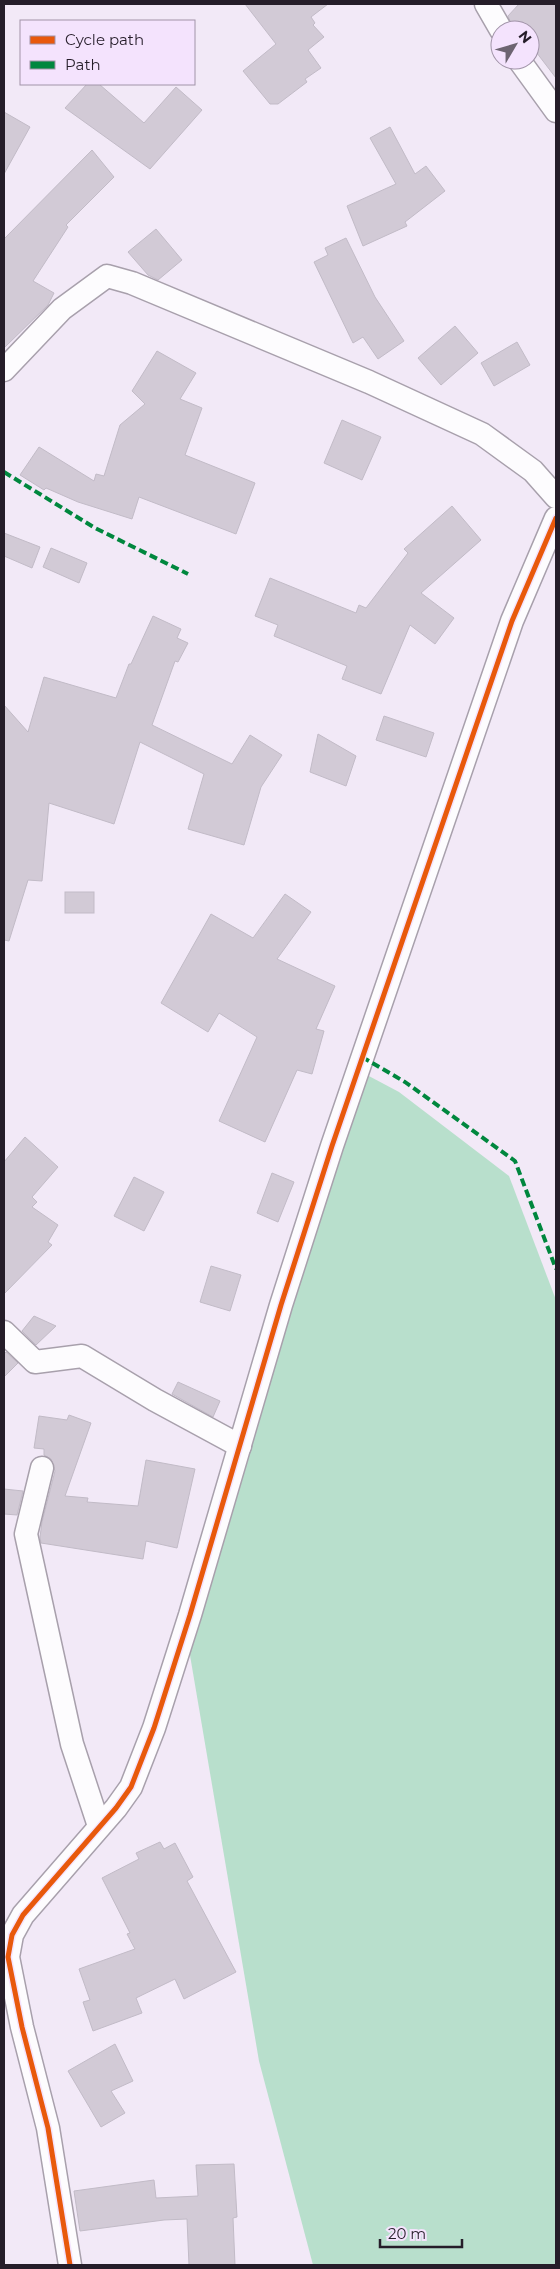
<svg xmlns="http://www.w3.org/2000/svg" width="560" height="2269" font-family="Montserrat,sans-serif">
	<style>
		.green { fill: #b8dfcc }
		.building { fill: #d2cad6; stroke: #c2bbc7 }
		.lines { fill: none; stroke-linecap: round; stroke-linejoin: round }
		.minor-casing { stroke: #a8a0ac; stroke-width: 25 }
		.minor { stroke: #fdfcfe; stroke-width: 22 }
		.quiet { stroke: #00873e; stroke-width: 4; stroke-dasharray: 8 4; stroke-linecap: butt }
		.cycleway-casing { stroke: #f4e3fd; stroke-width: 8 }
		.cycleway { stroke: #e8590c; stroke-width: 5 }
	</style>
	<rect width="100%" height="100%" fill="#f2e9f7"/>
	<polygon class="green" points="367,1075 399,1092 509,1176 556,1300 556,2265 313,2265 259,2061 184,1620"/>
	<g class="building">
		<polygon points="245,4 328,4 311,17 315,23 313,25 324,37 308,50 321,68 305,79 307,82 278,104 270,104 243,71 276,44"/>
		<polygon points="519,4 556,4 556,78 530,44 530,30 514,30 508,16"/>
		<polygon points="87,84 99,84 144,123 176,87 202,110 150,169 65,108"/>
		<polygon points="4,112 30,127 4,174"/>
		<polygon points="390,127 415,174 426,166 445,191 405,222 407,226 363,246 347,206 396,184 370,138"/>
		<polygon points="92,150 114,177 66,225 68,227 33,281 54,293 48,305 4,348 4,239"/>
		<polygon points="156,229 182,260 158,280 148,275 128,252"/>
		<polygon points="346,238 375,297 404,341 378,359 363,337 353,343 314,262 328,255 325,248"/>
		<polygon points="455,326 478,353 441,385 418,358"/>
		<polygon points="517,342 530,365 494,386 481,363"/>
		<polygon points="157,351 196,373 180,399 202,408 185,455 255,483 236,534 139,497 132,519 78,502 46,488 44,490 20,475 39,447 94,481 96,474 104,476 120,425 145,404 132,391"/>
		<polygon points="342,420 381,437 362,480 324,463"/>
		<polygon points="452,506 481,540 421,593 454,618 435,644 410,625 381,694 342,679 347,666 274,636 278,625 255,616 270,578 356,613 359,605 366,608 408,553 404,549"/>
		<polygon points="4,533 40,547 32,568 4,556"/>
		<polygon points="51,548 87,563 79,583 43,567"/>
		<polygon points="153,616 181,629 177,638 188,643 178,662 175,661 152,725 232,764 250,735 282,755 261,787 244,845 188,829 204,774 140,742 114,824 49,803 42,881 28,880 9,941 4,940 4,705 28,732 44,677 116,698 129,664 131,664"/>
		<polygon points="384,716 434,733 426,757 376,740"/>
		<polygon points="318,734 356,756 346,786 310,772"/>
		<rect x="65" y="892" width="29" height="21"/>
		<polygon points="285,894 311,912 277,959 335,986 316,1029 324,1031 312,1074 297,1070 265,1142 219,1121 257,1037 219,1013 208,1032 161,1003 211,914 253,938"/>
		<polygon points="25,1137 58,1167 32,1197 37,1202 32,1207 58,1225 48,1242 52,1245 4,1294 4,1162"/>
		<polygon points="272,1173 294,1182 278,1222 257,1213"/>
		<polygon points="134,1177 164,1192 144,1231 114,1216"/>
		<polygon points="211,1266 241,1275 230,1311 200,1302"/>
		<polygon points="34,1316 56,1326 36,1345 22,1331"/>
		<polygon points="6,1352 18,1363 4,1377 4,1354"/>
		<polygon points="178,1382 220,1401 213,1417 172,1394"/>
		<polygon points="69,1415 91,1423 65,1496 88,1498 87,1502 138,1506 146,1460 195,1469 177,1548 146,1541 143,1559 41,1543 40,1537 42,1522 55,1471 51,1459 44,1455 44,1449 34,1448 39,1416 67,1420"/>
		<polygon points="4,1489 23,1491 17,1515 4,1514"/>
		<polygon points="160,1842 164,1849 175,1843 193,1877 187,1881 236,1972 184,1999 175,1979 136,1998 142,2013 93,2031 83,2002 90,2000 79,1969 135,1949 127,1934 130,1933 102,1878 139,1859 136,1853"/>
		<polygon points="115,2044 133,2081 111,2091 125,2113 101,2127 68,2071"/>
		<polygon points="234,2164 237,2217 233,2218 235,2265 189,2265 187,2219 164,2220 80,2231 74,2191 154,2180 156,2198 198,2196 196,2165"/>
	</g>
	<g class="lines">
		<defs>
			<g id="minor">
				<polyline points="486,4 501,30"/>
				<polyline points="519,60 556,111"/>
				<polyline points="4,370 62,309 107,276 132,283 369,382 482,434 533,471 556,497"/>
				<polyline points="4,1332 35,1362 82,1356 155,1400 240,1446"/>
				<polyline points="42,1468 26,1534 72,1744 99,1826"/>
				<polyline points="70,2265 48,2128 22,2027 8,1957 12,1935 23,1915 116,1808 131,1787 154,1728 190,1615 281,1305 332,1146 512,621 556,518"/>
			</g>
		</defs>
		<use href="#minor" class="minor-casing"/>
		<use href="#minor" class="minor"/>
		<g class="quiet">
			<polyline points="4,472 95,528 188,574"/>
			<polyline points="362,1057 405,1082 515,1161 556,1269"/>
		</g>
		<defs>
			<polyline id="cycleway" points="70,2265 48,2128 22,2027 8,1957 12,1935 23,1915 116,1808 131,1787 154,1728 190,1615 281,1305 332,1146 512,621 556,518"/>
		</defs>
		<use href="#cycleway" class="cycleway-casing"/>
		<use href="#cycleway" class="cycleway"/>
	</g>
	<rect width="560" height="2269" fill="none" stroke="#251d29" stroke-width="10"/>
	<rect x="20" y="20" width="175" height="65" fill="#f4e3fd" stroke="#a194a8"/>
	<rect x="30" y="36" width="25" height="8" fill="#e8590c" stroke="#a194a8"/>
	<text x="65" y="45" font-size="15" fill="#251d29">Cycle path</text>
	<rect x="30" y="61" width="25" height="8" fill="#00873e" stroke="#a194a8"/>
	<text x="65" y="70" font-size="15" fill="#251d29">Path</text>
	<g transform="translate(515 45) rotate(52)"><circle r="24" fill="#f4e3fd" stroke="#a194a8"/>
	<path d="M0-4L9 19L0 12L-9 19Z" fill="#6d6471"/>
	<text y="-8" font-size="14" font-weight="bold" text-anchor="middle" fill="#251d29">N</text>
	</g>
	<path d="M380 2239v8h82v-8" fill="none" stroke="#251d29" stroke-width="2.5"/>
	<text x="388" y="2239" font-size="15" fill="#251d29" stroke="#f4e3fd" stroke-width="4" paint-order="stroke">20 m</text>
</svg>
